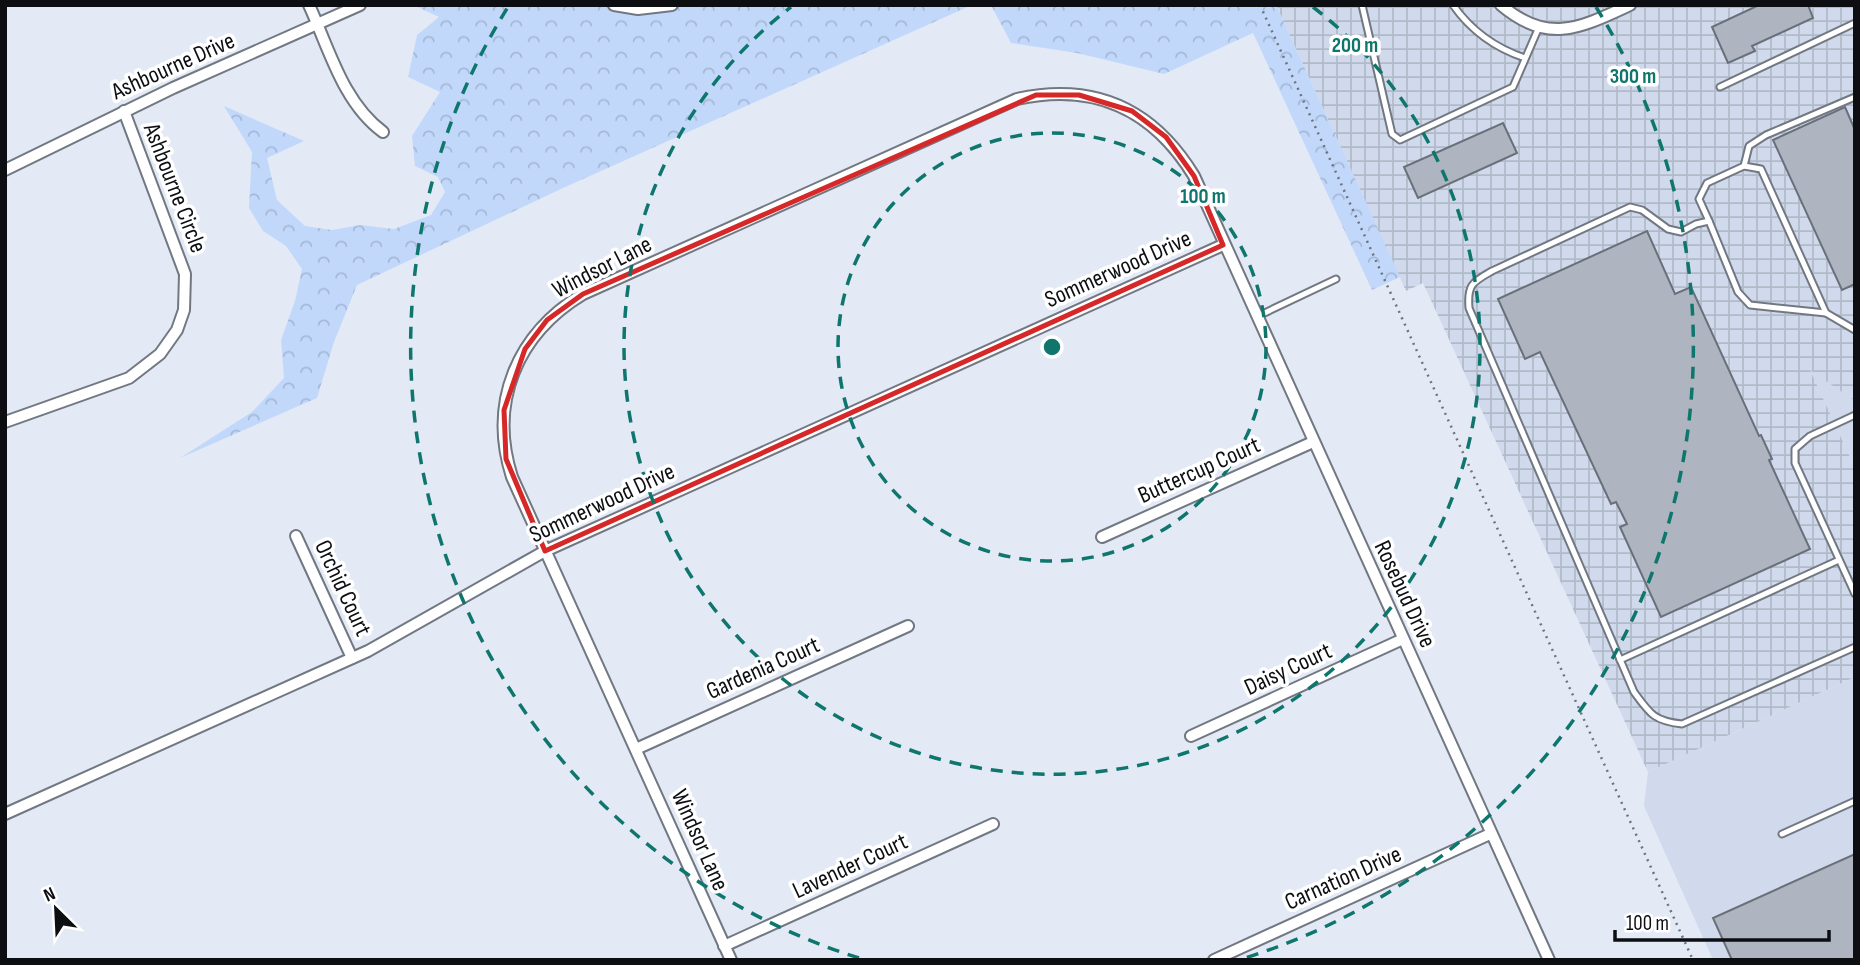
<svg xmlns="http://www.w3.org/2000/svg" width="1860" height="965" font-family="'Sofia Sans Condensed',sans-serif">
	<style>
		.built { fill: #d0daec }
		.industrial { fill: url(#industrial-grid) }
		.forest { fill: url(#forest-crowns) }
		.building { fill: #aeb5c0; stroke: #69707a; stroke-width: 2 }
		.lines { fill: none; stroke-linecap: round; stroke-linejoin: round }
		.service-casing { stroke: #727882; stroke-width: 9 }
		.minor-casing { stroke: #727882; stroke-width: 14 }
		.path { stroke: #6e737a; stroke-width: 2.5; stroke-dasharray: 2 5; stroke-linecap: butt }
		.service { stroke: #fff; stroke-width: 5 }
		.minor { stroke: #fff; stroke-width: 10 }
		.marked { fill: none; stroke: #d62828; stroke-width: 5; stroke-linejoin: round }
		.ring { fill: none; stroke: #0f766e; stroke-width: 3.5; stroke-dasharray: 12 9 }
		.labels { text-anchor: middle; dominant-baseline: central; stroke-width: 7; stroke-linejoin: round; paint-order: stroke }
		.street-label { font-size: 24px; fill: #0c0e12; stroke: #fff }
		.centre { fill: #0f766e; stroke: #fff; stroke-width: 3.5 }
		.ring-label { font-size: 21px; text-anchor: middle; font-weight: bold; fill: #0f766e; stroke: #fff; stroke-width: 7; stroke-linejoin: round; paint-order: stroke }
	</style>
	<defs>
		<pattern id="industrial-grid" width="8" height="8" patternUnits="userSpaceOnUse" patternTransform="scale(1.75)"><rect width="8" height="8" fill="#d0daec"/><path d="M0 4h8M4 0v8" fill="none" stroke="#b1bac9"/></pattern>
		<pattern id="forest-crowns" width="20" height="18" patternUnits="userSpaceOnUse" patternTransform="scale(1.75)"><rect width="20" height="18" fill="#c1d8fb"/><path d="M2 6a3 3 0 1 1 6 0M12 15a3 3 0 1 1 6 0" fill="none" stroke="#a5b8d6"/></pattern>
	</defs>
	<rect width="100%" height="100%" fill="#e3eaf6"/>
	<g class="built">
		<polygon points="1809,369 1855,401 1855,468"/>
		<polygon points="1855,677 1855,960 1713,960 1644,806 1648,772"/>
	</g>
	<polygon class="industrial" points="1276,5 1855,5 1855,401 1810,370 1855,468 1855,677 1648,772 1423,283 1406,291"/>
	<g class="forest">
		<polygon points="413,5 972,5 563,188 357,285 334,342 317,398 180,458 252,412 284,378 281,340 295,301 302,269 286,246 263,231 249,208 252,152 224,106 304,141 267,158 277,200 305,226 332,230 360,225 394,229 431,215 445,192 438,177 415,166 412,136 440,92 408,77 417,35 439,17"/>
		<polygon points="991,5 1276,5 1400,277 1372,290 1253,33 1164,74 1077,53 1011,43"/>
	</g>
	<g class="building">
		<polygon points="1759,5 1808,5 1813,18 1752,46 1755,51 1728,63 1712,27"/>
		<polygon points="1845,107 1855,130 1855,284 1842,290 1773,140"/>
		<polygon points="1503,123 1517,153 1418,198 1404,167"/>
		<polygon points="1647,231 1675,294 1691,287 1759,436 1761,435 1772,459 1769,460 1810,549 1661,617 1620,527 1627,524 1616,502 1611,504 1540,352 1525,359 1498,299"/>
		<polygon points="1855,854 1855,960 1732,960 1713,918"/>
	</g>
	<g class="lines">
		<defs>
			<g id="service">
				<polyline points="1362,5 1392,134 1400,140 1513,87 1539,27"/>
				<path d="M1453 5C1472 32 1495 48 1525 58"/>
				<polyline points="1720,87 1855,23"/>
				<polyline points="1744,166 1749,146 1766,135 1855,97"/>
				<polyline points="1709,221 1738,292 1750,305 1826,313"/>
				<polyline points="1256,317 1336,279"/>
				<path d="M1855 330 1826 313 1761 169 1744 166 1707 183 1699 199 1709 221 1696 224 1681 232 1668 229 1642 210 1630 207 1492 271C1473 282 1467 284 1469 308L1634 692C1650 714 1654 721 1682 724L1855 647"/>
				<polyline points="1855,415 1810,436 1795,449 1795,463 1855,594"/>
				<polyline points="1620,660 1839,560"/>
				<polyline points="1782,834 1855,801"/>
			</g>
			<g id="minor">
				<path d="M309 5C329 48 343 103 383 132"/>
				<polyline points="614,5 638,9 672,5"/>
				<path d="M1501 5C1548 45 1580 28 1630 5"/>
				<polyline points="5,170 173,88 360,5"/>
				<polyline points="5,422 129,378 160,354 177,330 184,310 185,274 124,111"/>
				<polyline points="296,536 352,658"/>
				<polyline points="1102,537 1313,442"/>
				<polyline points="1191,736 1403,639"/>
				<polyline points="636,749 908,626"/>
				<polyline points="5,814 368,651 545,551 1223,245"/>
				<polyline points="724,946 993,824"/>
				<path d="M731 960 512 477C488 402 517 334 583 294L1017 99C1095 82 1153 109 1194 176L1549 960"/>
				<polyline points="1214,960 1490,834"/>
			</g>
		</defs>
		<use href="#service" class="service-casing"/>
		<use href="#minor" class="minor-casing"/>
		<polyline class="path" points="1260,5 1693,960"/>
		<use href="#service" class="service"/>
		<use href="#minor" class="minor"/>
	</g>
	<path class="marked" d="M1036 95H1079L1132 111 1166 137 1194 176 1223 245 545 551 506 459 504 410 525 349 547 320 583 294Z"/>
	<g class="ring">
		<circle cx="1052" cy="347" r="214"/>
		<path d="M1313 7A428 428 0 1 1 791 7"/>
		<path d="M859 958A641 641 0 0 1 508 7M1596 7A641 641 0 0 1 1245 958"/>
	</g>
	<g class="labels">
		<g class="street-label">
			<text transform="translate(173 66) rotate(-24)">Ashbourne Drive</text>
			<text transform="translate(175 188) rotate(69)">Ashbourne Circle</text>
			<text transform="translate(602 267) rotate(-27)">Windsor Lane</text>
			<text transform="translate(1118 269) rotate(-24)">Sommerwood Drive</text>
			<text transform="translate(1199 470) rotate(-24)">Buttercup Court</text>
			<text transform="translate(602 503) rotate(-25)">Sommerwood Drive</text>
			<text transform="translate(343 588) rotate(65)">Orchid Court</text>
			<text transform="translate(1405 594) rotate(65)">Rosebud Drive</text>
			<text transform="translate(763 668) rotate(-24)">Gardenia Court</text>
			<text transform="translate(1288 669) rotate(-25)">Daisy Court</text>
			<text transform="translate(700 840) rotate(66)">Windsor Lane</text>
			<text transform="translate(850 866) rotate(-25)">Lavender Court</text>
			<text transform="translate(1343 878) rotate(-24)">Carnation Drive</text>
		</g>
	</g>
	<circle cx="1052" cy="347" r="10" class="centre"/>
	<g class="ring-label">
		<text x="1355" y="52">200 m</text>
		<text x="1633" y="83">300 m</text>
		<text x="1203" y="203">100 m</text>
	</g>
	<rect width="1860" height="965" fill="none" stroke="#0c0e12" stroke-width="14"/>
	<g transform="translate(56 909) rotate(336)" stroke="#ffffff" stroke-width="5" paint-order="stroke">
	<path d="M0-5L12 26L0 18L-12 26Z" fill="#0c0e12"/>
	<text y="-10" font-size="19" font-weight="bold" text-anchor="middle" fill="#0c0e12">N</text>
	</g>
	<path d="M1615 930v10h214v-10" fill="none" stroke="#0c0e12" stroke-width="3.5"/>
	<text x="1626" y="930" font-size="21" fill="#0c0e12" stroke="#ffffff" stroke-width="5" paint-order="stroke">100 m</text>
</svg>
